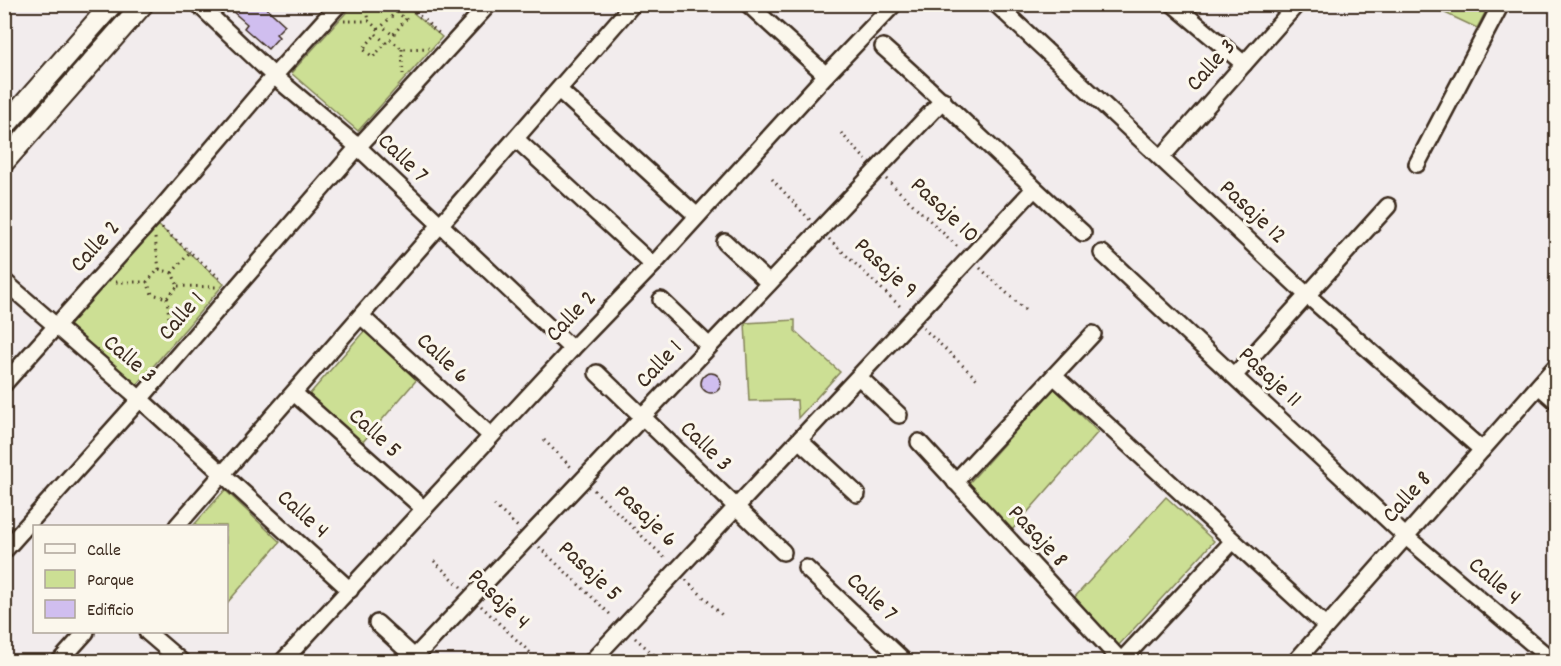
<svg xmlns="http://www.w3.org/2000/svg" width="1561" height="666" font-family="Dekko,sans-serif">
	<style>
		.green { fill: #ccdf94; stroke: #848459; stroke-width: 1.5 }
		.building { fill: #d0beef; stroke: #3b2a1e; stroke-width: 1.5 }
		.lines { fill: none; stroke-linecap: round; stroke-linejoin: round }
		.minor-casing { stroke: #3b2a1e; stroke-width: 20 }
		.tertiary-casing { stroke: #3b2a1e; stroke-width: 24 }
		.path { stroke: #3b2a1e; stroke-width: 3; stroke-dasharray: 1.5 4.5; stroke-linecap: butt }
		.minor { stroke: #fbf7ec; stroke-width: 15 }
		.tertiary { stroke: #fbf7ec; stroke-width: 20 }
		.labels { text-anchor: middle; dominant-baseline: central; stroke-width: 6; stroke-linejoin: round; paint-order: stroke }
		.street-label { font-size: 24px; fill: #3b2a1e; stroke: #fbf7ec }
	</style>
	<rect width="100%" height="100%" fill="#f2eced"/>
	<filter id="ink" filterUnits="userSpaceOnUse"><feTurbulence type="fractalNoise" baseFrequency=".0167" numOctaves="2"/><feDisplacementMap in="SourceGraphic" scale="12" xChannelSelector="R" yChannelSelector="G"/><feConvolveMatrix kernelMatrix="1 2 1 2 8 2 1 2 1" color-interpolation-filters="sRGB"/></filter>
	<g filter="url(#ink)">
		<g class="green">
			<polygon points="354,4 404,5 442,37 358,131 291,73"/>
			<polygon points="1428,5 1489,5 1477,28"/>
			<polygon points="158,225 224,284 137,385 67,325"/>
			<polygon points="795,320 795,331 840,372 798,418 797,400 749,401 745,323"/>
			<polygon points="365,330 419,377 362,443 308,396"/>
			<polygon points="1054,388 1098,432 1011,531 969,483"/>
			<polygon points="225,490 280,542 227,603 226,526 193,526"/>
			<polygon points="1166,497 1214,541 1118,646 1073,599"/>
		</g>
		<g class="building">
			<polygon points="224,4 262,4 285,25 276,34 279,37 268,49 244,28 247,24"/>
			<circle cx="711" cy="383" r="10"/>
		</g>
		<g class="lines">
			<defs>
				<g id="minor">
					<polyline points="198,4 274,76 358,147 572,349"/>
					<polyline points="748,4 826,75"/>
					<polyline points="996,4 1308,296 1482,450"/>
					<polyline points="1173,4 1244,64"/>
					<path d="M883 47C951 107 1015 172 1083 233"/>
					<polyline points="559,90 697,216"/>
					<polyline points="516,139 653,265"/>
					<polyline points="1161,158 1297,4"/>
					<polyline points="1417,164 1501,4"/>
					<polyline points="725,242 769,283"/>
					<polyline points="1102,253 1405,536 1554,662"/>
					<polyline points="4,281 140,399 350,590"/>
					<polyline points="661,300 709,346"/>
					<polyline points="361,316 491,436"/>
					<polyline points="597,373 783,552"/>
					<polyline points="1054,376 1326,626"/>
					<polyline points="1234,376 1388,206"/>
					<polyline points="859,377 899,415"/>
					<polyline points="4,384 152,219 274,76 339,4"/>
					<polyline points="1539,386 1556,401"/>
					<polyline points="294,393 424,509"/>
					<polyline points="800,441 857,494"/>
					<polyline points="919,442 1122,662"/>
					<polyline points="955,482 1093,334"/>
					<polyline points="177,526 633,4"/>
					<polyline points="4,551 140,399 358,147 489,4"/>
					<polyline points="806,568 905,662"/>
					<polyline points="377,623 414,657"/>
					<polyline points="147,632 182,662"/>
					<polyline points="1121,661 1233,541"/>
					<polyline points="59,662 86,632"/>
					<polyline points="282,662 572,349 653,265 826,75 894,4"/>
					<polyline points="410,662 943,100"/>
					<polyline points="591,662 1034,189"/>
					<polyline points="1295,662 1556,366"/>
				</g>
				<g id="tertiary">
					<polyline points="4,127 112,4"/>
					<polyline points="4,162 143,4"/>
				</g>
			</defs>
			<use href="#minor" class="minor-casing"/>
			<use href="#tertiary" class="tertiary-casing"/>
			<g class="path">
				<polyline points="366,4 369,21"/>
				<polyline points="406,4 441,35"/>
				<polygon points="396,12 406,19 393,35 382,26"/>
				<polyline points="344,21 369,21 379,30"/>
				<polygon points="376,34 386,43 373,57 363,49"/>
				<polyline points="390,39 402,49 429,48"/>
				<polyline points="402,49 403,74"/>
				<polyline points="841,133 866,160"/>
				<polyline points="772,179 810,220"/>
				<polyline points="886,179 960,249"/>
				<polyline points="162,228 190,252"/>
				<polyline points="155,238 159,269 147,282 152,294 167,298 178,286 172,273 159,269"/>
				<polyline points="829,239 903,309"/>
				<polyline points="980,268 1026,311"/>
				<polyline points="172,273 190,252 223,281"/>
				<polyline points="116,282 147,282"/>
				<polyline points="178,286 218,287"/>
				<polyline points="167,298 171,338"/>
				<polyline points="923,328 979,381"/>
				<polyline points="544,440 572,468"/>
				<polyline points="594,490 667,560"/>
				<polyline points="494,505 519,528"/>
				<polyline points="539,547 613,617"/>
				<polyline points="434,561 461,587"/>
				<polyline points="686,580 724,617"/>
				<polyline points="481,606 540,662"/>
				<polyline points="635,638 662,662"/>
			</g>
			<use href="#minor" class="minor"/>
			<use href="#tertiary" class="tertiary"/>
		</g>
	</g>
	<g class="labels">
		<g class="street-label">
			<text transform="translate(1212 66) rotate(-48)">Calle 3</text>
			<text transform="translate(402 159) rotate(44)">Calle 7</text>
			<text transform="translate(944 211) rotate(43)">Pasaje 10</text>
			<text transform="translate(1252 213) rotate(43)">Pasaje 12</text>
			<text transform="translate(96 247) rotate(-48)">Calle 2</text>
			<text transform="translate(885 269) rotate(43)">Pasaje 9</text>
			<text transform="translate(182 317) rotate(-49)">Calle 1</text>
			<text transform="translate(572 317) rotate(-46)">Calle 2</text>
			<text transform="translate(442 359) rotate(43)">Calle 6</text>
			<text transform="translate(129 360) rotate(41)">Calle 3</text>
			<text transform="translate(660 365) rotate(-47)">Calle 1</text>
			<text transform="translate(1269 378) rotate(43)">Pasaje 11</text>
			<text transform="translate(374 434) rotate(42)">Calle 5</text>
			<text transform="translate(705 447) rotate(44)">Calle 3</text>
			<text transform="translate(1408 498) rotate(-48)">Calle 8</text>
			<text transform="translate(302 515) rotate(42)">Calle 4</text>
			<text transform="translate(645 517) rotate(44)">Pasaje 6</text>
			<text transform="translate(1037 537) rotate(47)">Pasaje 8</text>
			<text transform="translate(589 572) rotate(43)">Pasaje 5</text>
			<text transform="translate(1494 582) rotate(40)">Calle 4</text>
			<text transform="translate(871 598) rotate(43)">Calle 7</text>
			<text transform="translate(498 600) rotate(44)">Pasaje 4</text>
		</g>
	</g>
	<rect width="1561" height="666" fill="none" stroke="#fbf7ec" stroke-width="24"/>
	<rect x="12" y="12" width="1537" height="642" fill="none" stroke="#3b2a1e" stroke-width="2" filter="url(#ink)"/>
	<rect x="33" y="525" width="195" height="108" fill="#fbf7ec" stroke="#aea59a" stroke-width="1.5"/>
	<rect x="45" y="544" width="30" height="9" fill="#fbf7ec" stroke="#aea59a" stroke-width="1.5"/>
	<text x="87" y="555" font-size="18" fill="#3b2a1e">Calle</text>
	<rect x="45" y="570" width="30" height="18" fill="#ccdf94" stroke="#aea59a" stroke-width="1.5"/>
	<text x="87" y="585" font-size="18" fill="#3b2a1e">Parque</text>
	<rect x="45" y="600" width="30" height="18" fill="#d0beef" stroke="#aea59a" stroke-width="1.5"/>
	<text x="87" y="615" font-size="18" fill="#3b2a1e">Edificio</text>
</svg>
